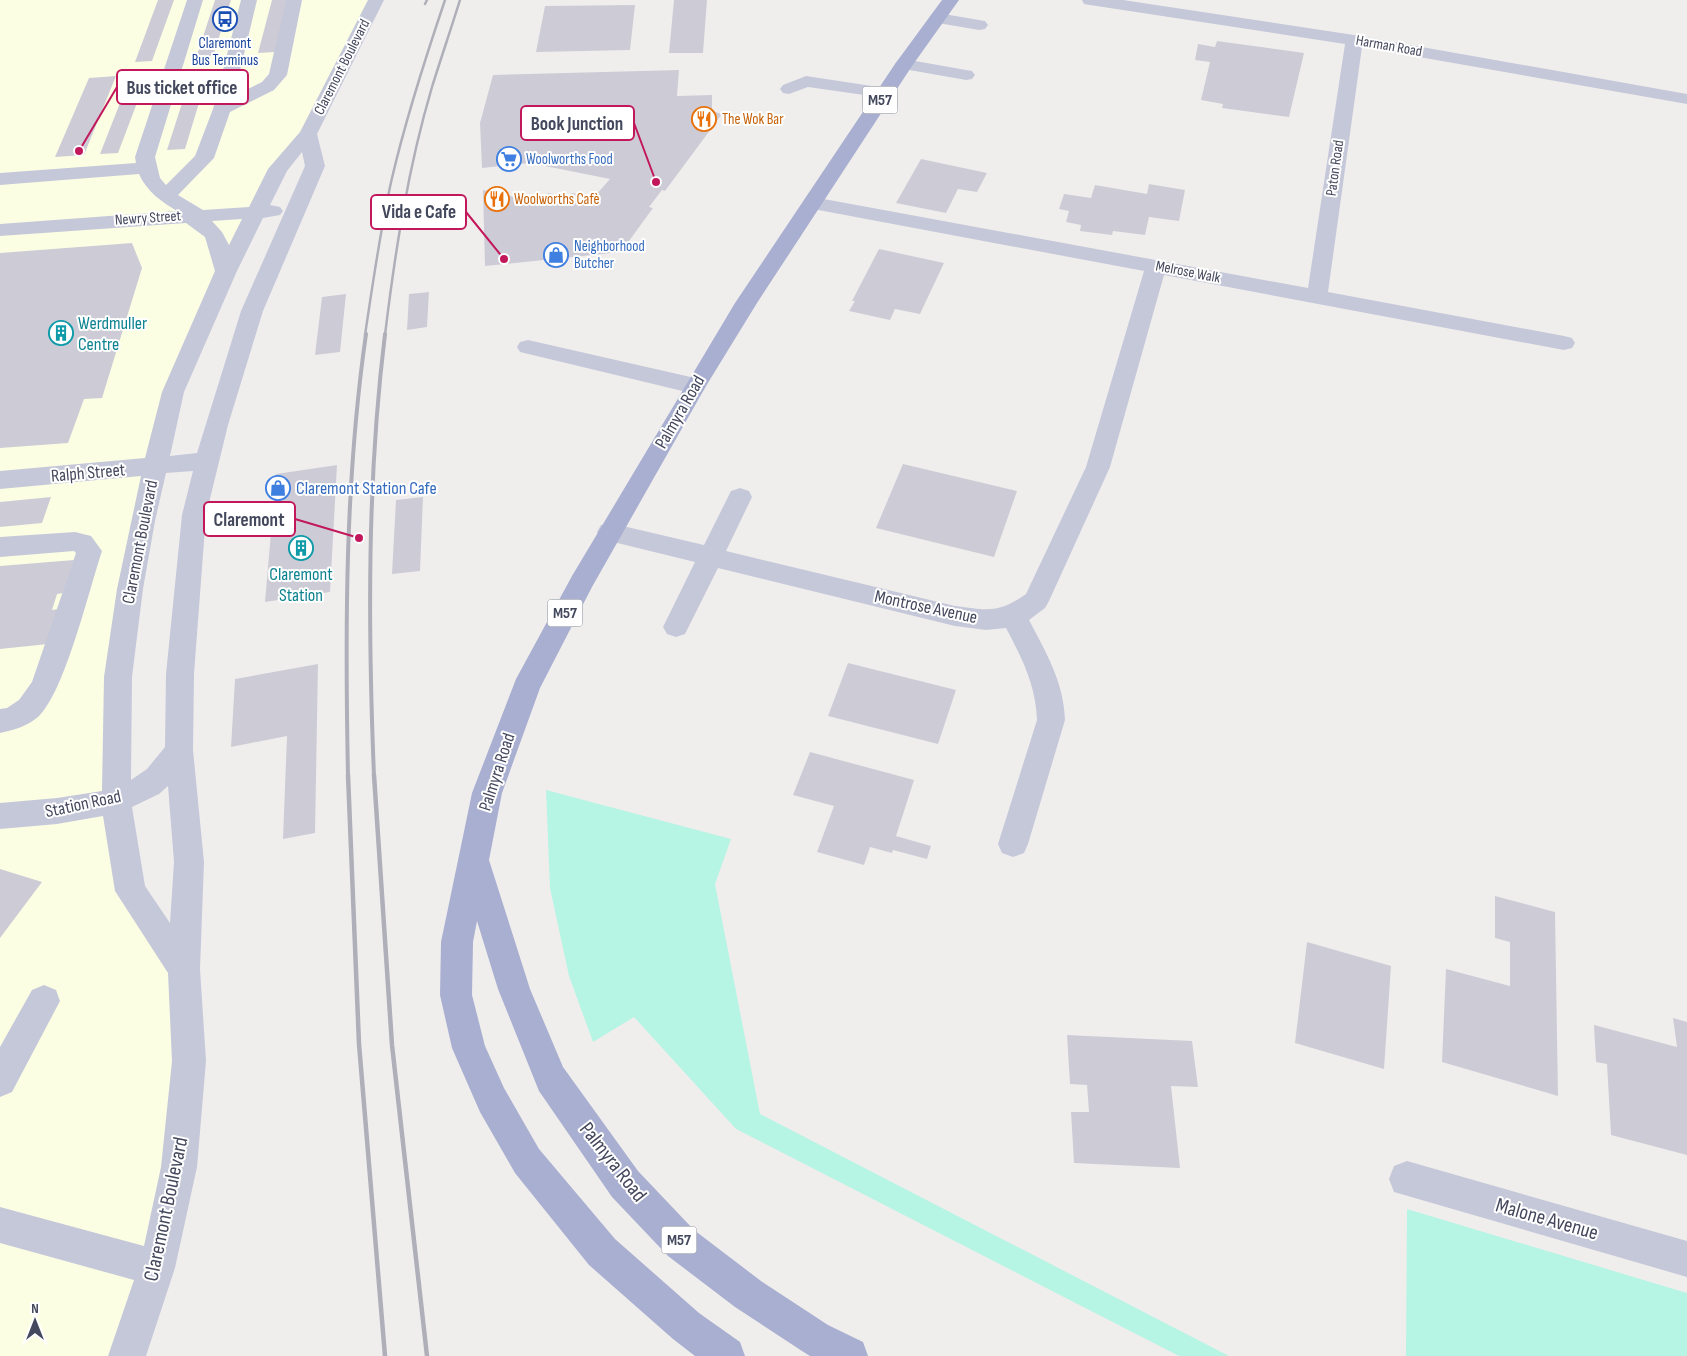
<svg xmlns="http://www.w3.org/2000/svg" width="1687" height="1356" font-family="'Sofia Sans Condensed',sans-serif">
<style>
.commercial{fill:#fcfee4}
.green{fill:#b6f4e4}
.building{fill:#cdccd6}
.lines{fill:none;stroke-linecap:round;stroke-linejoin:round}
.minor{fill:#c5c8d9;fill-rule:evenodd}
.major{fill:#a9afd0;fill-rule:evenodd}
.rail-far2{stroke:#afafb9;stroke-width:2.5}
.rail-far1{stroke:#afafb9;stroke-width:4}
.rail{stroke:#afafb9;stroke-width:4.5}
.labels{text-anchor:middle;dominant-baseline:central;stroke-width:4;stroke-linejoin:round;paint-order:stroke}
.far-transit-label{font-size:15px;fill:#164399;stroke:#fff}
.far-street-label{font-size:15px;fill:#43485d;stroke:#fff}
.far-food-label{font-size:15px;fill:#c56008;stroke:#fff;text-anchor:start}
.far-shop-label{font-size:15px;fill:#366cbe;stroke:#fff;text-anchor:start}
.shield{fill:#fff;stroke:#7b7f8e;stroke-width:1}
.shield-label{font-size:16px;font-weight:bold;fill:#43485d}
.culture-label{font-size:18px;fill:#0d838f;stroke:#fff;text-anchor:start}
.street-label{font-size:18px;fill:#43485d;stroke:#fff}
.shop-label{font-size:18px;fill:#366cbe;stroke:#fff;text-anchor:start}
.near-street-label{font-size:21px;fill:#43485d;stroke:#fff}
.leader{fill:none;stroke:#c2185b;stroke-width:2}
.callout-dot{fill:#c2185b;stroke:#fff;stroke-width:2}
.callout{fill:#fff;stroke:#c2185b;stroke-width:2}
.callout-label{font-size:19px;text-anchor:middle;font-weight:bold;fill:#43485d}
</style>
<rect width="100%" height="100%" fill="#f0eeed"/>
<path class="commercial" d="M0,0H376L344,61L278,169L173,392L130,589V891L184,969L189,1061L127,1356H0Z"/>
<path class="green" d="M546,790L731,839L715,884L760,1114L1229,1356H1179L736,1129L634,1017L593,1042L569,976L550,888Z
M1407,1209L1687,1293V1356H1406Z"/>
<path class="building" d="M158,0H174L152,61L135,62Z
M215,0H231L213,56L196,58Z
M272,0H288L275,52L258,53Z
M674,0H707L703,53H669Z
M635,5L630,50L536,52L545,6Z
M1217,41L1304,53L1289,117L1222,108L1223,104L1201,100L1210,62L1195,60L1198,44L1215,47Z
M209,70L185,149L167,150L192,72Z
M679,70L677,96L712,95V111L722,114L665,191L662,190L649,207L653,208L621,252L485,266L483,190L519,198L523,194L543,198L548,193L568,197L572,193L594,197L610,179L530,163L482,168L480,123L493,75Z
M148,74L118,153L100,154L131,75Z
M116,76L84,155L55,157L89,78Z
M921,159L987,173L977,192L958,189L946,213L896,203Z
M1149,184L1185,190L1179,221L1149,217L1145,235L1113,231L1112,235L1080,231L1081,225L1066,222L1069,211L1059,209L1064,194L1091,198L1095,185L1147,194Z
M132,243L142,268L102,398L84,399L68,443L0,448V253Z
M879,249L944,263L920,314L895,309L890,320L849,311L855,301H852Z
M429,292L427,327L407,330L409,294Z
M346,294L340,352L315,355L322,297Z
M903,464L1017,491L994,557L876,528Z
M337,465L330,592L265,602L276,474Z
M51,497L42,523L0,527V502Z
M423,497L420,571L392,574L396,500Z
M74,560L63,593L57,594L52,610L58,609L48,644L0,649V566Z
M848,663L956,690L938,744L828,716Z
M318,664L315,833L283,839L287,736L231,747L235,679Z
M810,752L914,780L896,836L931,846L927,859L893,850L892,853L870,847L864,865L817,852L834,806L793,795Z
M0,869L42,882L0,938Z
M1495,896L1555,912L1558,1096L1442,1062L1446,969L1510,986V942L1495,938Z
M1307,942L1391,966L1384,1069L1295,1043Z
M1673,1018L1687,1022V1155L1611,1135L1607,1064L1596,1062L1594,1025L1677,1047Z
M1067,1035L1192,1041L1198,1087L1171,1086L1180,1168L1074,1163L1071,1112H1089L1087,1085L1070,1084Z"/>
<g class="lines">
<path class="minor" d="M187,0H203L155,157L160,178L166,185L195,156L213,109L241,0H257L234,96L262,82L269,74L286,0H302L287,75L274,90L230,112L214,158L178,195L203,210L249,207L268,169L300,132L368,0H384L317,134L325,166L263,311L228,425L206,515L194,674L193,750L204,862L200,969L206,1061L197,1167L175,1268L146,1356H108L134,1280L0,1243V1207L144,1246L161,1167L172,1061L168,973L115,891L103,816L57,824L0,829V803L57,798L102,791L104,677L117,589L141,476L0,489V471L145,458L162,392L215,271L205,237L186,223L0,236V224L177,211C162,202 147,192 139,174L0,185V173L136,163L135,157ZM302,152L305,166L241,311L197,453L170,456L184,392L237,271L263,218L280,215L283,211L280,207L270,205L287,171ZM242,219L229,245L222,232L212,221ZM193,471L182,515L166,674L165,747L147,769L131,780L132,677L143,589L155,521L166,473ZM168,786L174,862L170,923L145,886L132,807L159,794Z
M1082,0H1123L1354,35L1687,94V104L1362,47L1328,292L1564,336L1572,338L1575,343L1572,348L1564,350L1164,275L1110,467L1049,601L1045,608L1029,620C1046,652 1064,683 1065,720L1028,844L1024,853L1013,857L1002,853L998,844L1037,720C1036,686 1022,658 1006,628L986,630L955,626L718,568L685,634L676,637L667,634L663,627L695,562L601,539L597,532L601,525L610,523L704,545L731,491L740,488L749,491L752,497L726,551L955,606C988,610 998,614 1026,594L1086,467L1144,271L813,209L806,207L803,203L806,199L813,197L1308,288L1345,44L1090,5L1084,4Z
M938,13L979,20L985,21L988,25L985,29L979,30L932,22L929,18L932,14Z
M904,59L966,70L972,71L975,75L972,79L966,80L898,68L895,64L898,60Z
M806,76L885,88L891,89L894,93L891,97L885,98L808,87L789,94L783,93L780,89L783,85Z
M528,340L695,378L703,381L706,386L703,391L695,394L520,352L517,347L520,342Z
M75,532L91,536L102,551C89,590 65,691 39,716C28,726 14,730 0,733V709L7,708L19,700L32,682L76,553L74,551L0,557V537Z
M44,985L56,990L60,1001L12,1092L0,1097V1047L32,990Z
M1407,1161L1687,1241V1277L1394,1192L1389,1179L1394,1166Z"/>
<path class="major" d="M942,0H959L912,66L757,303L706,386L592,587L540,688L502,793L489,860L530,989L563,1067L638,1171L694,1230L761,1281L828,1325L863,1342L868,1356H810L802,1351L735,1307L668,1256L612,1197L539,1091L498,989L477,921L473,942L472,995L485,1046L504,1088L539,1149L615,1239L699,1313L740,1342L745,1356H695L673,1339L589,1265L515,1173L480,1112L452,1048L440,995L441,942L472,793L516,679L572,576L735,303L895,64Z"/>
<path class="rail-far2" d="M425,4L427,0
M365,335C373,283 380,230 392,178C406,118 425,59 445,0
M385,335C395,252 408,168 432,87C441,58 451,29 460,0"/>
<path class="rail-far1" d="M348,776C345,629 345,480 366,334
M374,776C368,629 367,480 385,334"/>
<path class="rail" d="M348,775L359,1044L385,1356
M374,775L392,1045L427,1356"/>
</g>
<defs>
<symbol id="bus-ring" viewBox="-11 -11 22 22"><circle r="9.5" fill="#fff" stroke="#1a4fb4" stroke-width="1.5"/><path d="M-5-6H5V4H4V6H2V4H-2V6H-4V4H-5ZM-3.5-4V0h7V-4ZM-3.5 1.2v1.5H-2V1.2ZM2 1.2v1.5H3.5V1.2Z" fill="#1a4fb4"/></symbol>
<symbol id="restaurant-ring" viewBox="-11 -11 22 22"><circle r="9.5" fill="#fff" stroke="#e8710a" stroke-width="1.5"/><path d="M-5-6h1v4h1v-4h1v4h1v-4h1v5L-1.5 .5V6h-2V.5L-5-1ZM5-6V6H3V1.5H1.5Q1.5-4 5-6Z" fill="#e8710a"/></symbol>
<symbol id="supermarket-ring" viewBox="-11 -11 22 22"><circle r="9.5" fill="#fff" stroke="#3f7fe0" stroke-width="1.5"/><path d="M-6-5.5h2.5l.6 2H6L4.5 2H-2.5L-4.4-4H-6ZM-1.5 3.2a1.3 1.3 0 1 0 .1 0ZM3 3.2a1.3 1.3 0 1 0 .1 0Z" fill="#3f7fe0"/></symbol>
<symbol id="shop-ring" viewBox="-11 -11 22 22"><circle r="9.5" fill="#fff" stroke="#3f7fe0" stroke-width="1.5"/><path d="M-5-2.5h2.3a2.7 3.5 0 0 1 5.4 0H5L5.5 6h-11ZM-1.5-2.5h3a1.5 2.3 0 0 0-3 0Z" fill="#3f7fe0"/></symbol>
<symbol id="building-ring" viewBox="-11 -11 22 22"><circle r="9.5" fill="#fff" stroke="#0f9aa8" stroke-width="1.5"/><path d="M-4-6H4V6H1V3H-1V6H-4ZM-2.5-4.3h1.7v1.8h-1.7ZM.8-4.3h1.7v1.8H.8ZM-2.5-1h1.7V.8h-1.7ZM.8-1h1.7V.8H.8Z" fill="#0f9aa8"/></symbol>
</defs>
<g fill-rule="evenodd">
<use href="#bus-ring" x="211" y="5" width="28" height="28"/>
<use href="#restaurant-ring" x="690" y="105" width="28" height="28"/>
<use href="#supermarket-ring" x="495" y="145" width="28" height="28"/>
<use href="#restaurant-ring" x="483" y="185" width="28" height="28"/>
<use href="#shop-ring" x="542" y="241" width="28" height="28"/>
<use href="#building-ring" x="47" y="319" width="28" height="28"/>
<use href="#shop-ring" x="264" y="474" width="28" height="28"/>
<use href="#building-ring" x="287" y="534" width="28" height="28"/>
</g>
<g class="labels">
<g class="far-transit-label">
<text x="225" y="43">Claremont<tspan x="225" dy="17">Bus Terminus</tspan></text>
</g>
<g class="far-street-label">
<text transform="translate(1389 46) rotate(10)">Harman Road</text>
<text transform="translate(342 67) rotate(-63)">Claremont Boulevard</text>
<text transform="translate(1335 168) rotate(-82)">Paton Road</text>
<text transform="translate(148 218) rotate(-4)">Newry Street</text>
<text transform="translate(1188 272) rotate(11)">Melrose Walk</text>
</g>
<g class="far-food-label">
<text x="722" y="119">The Wok Bar</text>
<text x="514" y="199">Woolworths Cafè</text>
</g>
<g class="far-shop-label">
<text x="526" y="159">Woolworths Food</text>
<text x="574" y="246">Neighborhood<tspan x="574" dy="17">Butcher</tspan></text>
</g>
<g class="shield">
<rect x="862.5" y="86.5" width="35" height="27" rx="4"/>
<rect x="547.5" y="599.5" width="35" height="27" rx="4"/>
<rect x="661.5" y="1226.5" width="35" height="27" rx="4"/>
</g>
<g class="shield-label">
<text x="880" y="100">M57</text>
<text x="565" y="613">M57</text>
<text x="679" y="1240">M57</text>
</g>
<g class="culture-label">
<text x="78" y="323">Werdmuller<tspan x="78" dy="21">Centre</tspan></text>
<text x="301" y="574" text-anchor="middle">Claremont<tspan x="301" dy="21">Station</tspan></text>
</g>
<g class="street-label">
<text transform="translate(680 412) rotate(-60)">Palmyra Road</text>
<text transform="translate(88 473) rotate(-5)">Ralph Street</text>
<text transform="translate(140 542) rotate(-79)">Claremont Boulevard</text>
<text transform="translate(926 607) rotate(12)">Montrose Avenue</text>
<text transform="translate(497 772) rotate(-72)">Palmyra Road</text>
<text transform="translate(83 804) rotate(-12)">Station Road</text>
</g>
<g class="shop-label">
<text x="296" y="488">Claremont Station Cafe</text>
</g>
<g class="near-street-label">
<text transform="translate(613 1162) rotate(52)">Palmyra Road</text>
<text transform="translate(166 1209) rotate(-78)">Claremont Boulevard</text>
<text transform="translate(1547 1219) rotate(16)">Malone Avenue</text>
</g>
</g>
<path class="leader" d="M79 151L117 87M656 182L634 123M504 259L466 212M359 538L295 519"/>
<g class="callout-dot">
<circle cx="79" cy="151" r="5"/>
<circle cx="656" cy="182" r="5"/>
<circle cx="504" cy="259" r="5"/>
<circle cx="359" cy="538" r="5"/>
</g>
<g class="callout">
<rect x="117" y="70" width="131" height="34" rx="5"/>
<rect x="521" y="106" width="113" height="34" rx="5"/>
<rect x="371" y="195" width="95" height="34" rx="5"/>
<rect x="204" y="502" width="91" height="34" rx="5"/>
</g>
<g class="callout-label">
<text x="182" y="94">Bus ticket office</text>
<text x="577" y="130">Book Junction</text>
<text x="419" y="218">Vida e Cafe</text>
<text x="249" y="526">Claremont</text>
</g>
<g transform="translate(35 1321)" stroke="#ffffff" stroke-width="4" paint-order="stroke">
<path d="M0-4L9 19L0 12L-9 19Z" fill="#43485d"/>
<text y="-8" font-size="14" font-weight="bold" text-anchor="middle" fill="#43485d">N</text>
</g>
</svg>
